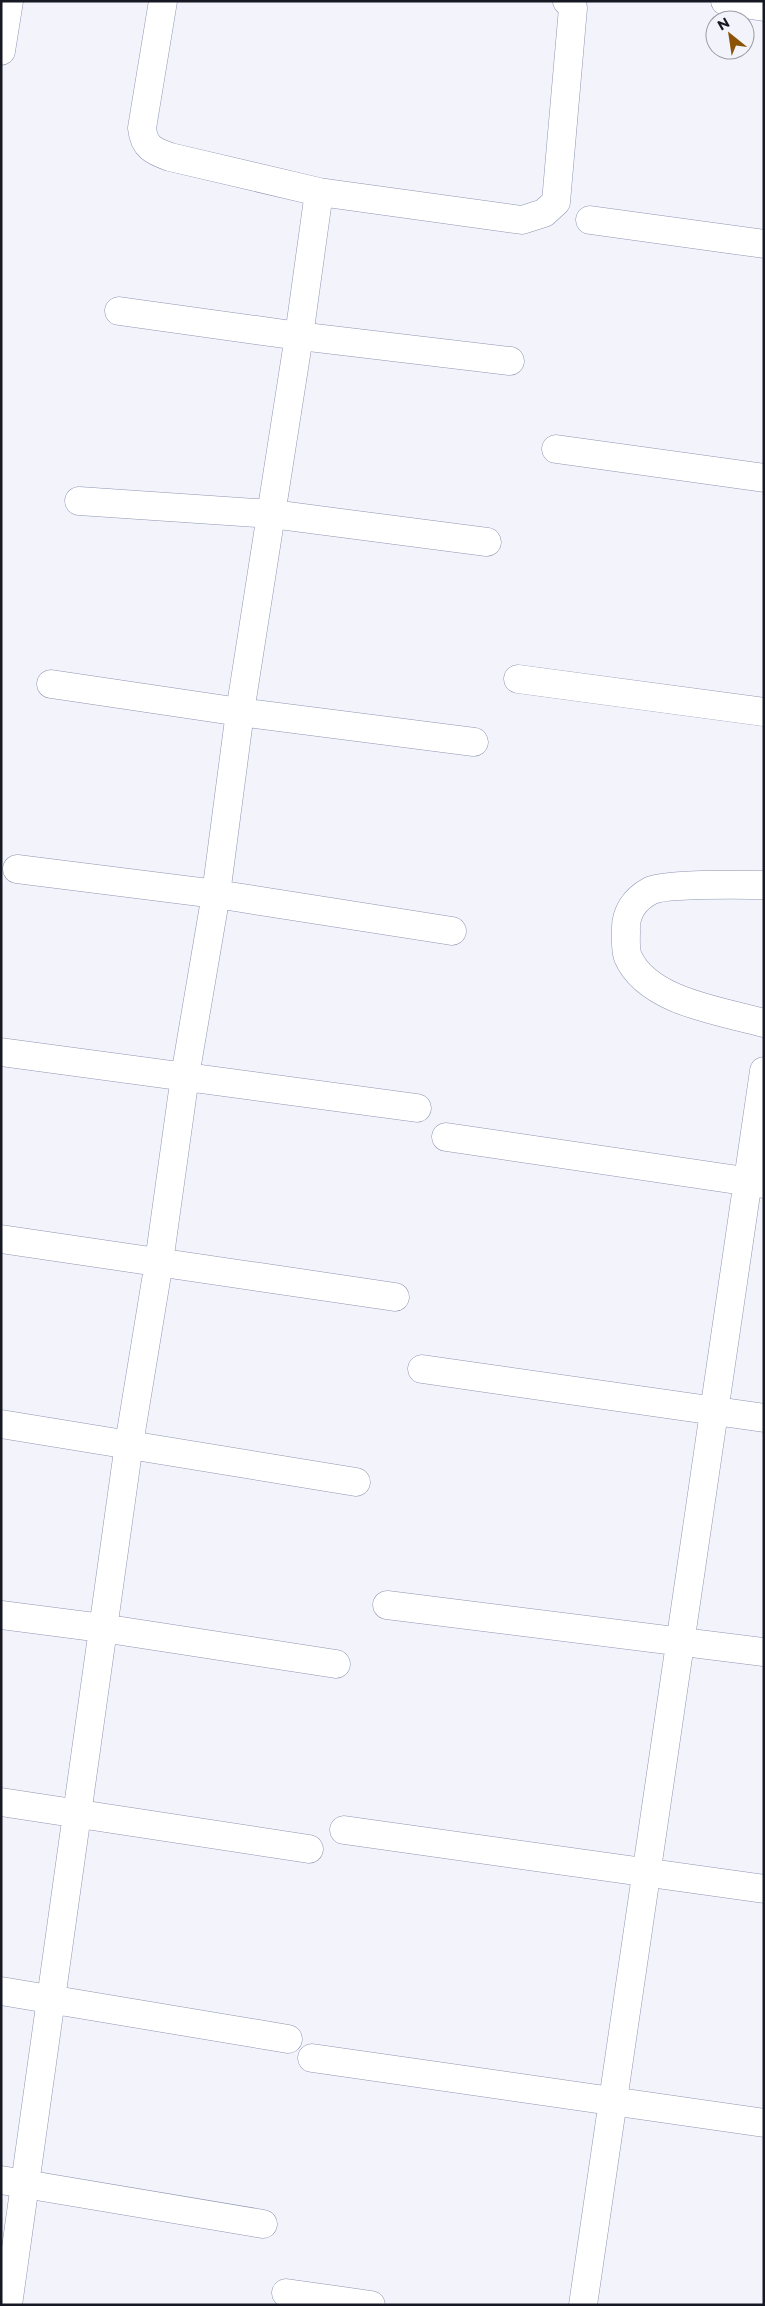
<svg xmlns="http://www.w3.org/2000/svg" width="765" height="2306" font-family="Montserrat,sans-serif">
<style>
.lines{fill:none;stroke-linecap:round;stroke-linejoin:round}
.minor-casing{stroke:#8e95b2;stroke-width:29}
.minor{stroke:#fff;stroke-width:28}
</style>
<rect width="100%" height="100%" fill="#f3f4fb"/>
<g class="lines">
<defs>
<path id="minor" d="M163,1L142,128C144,147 153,151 170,157L319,192L522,220L544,213L556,202L573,8L567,1
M725,1L764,7
M1,51L9,1
M590,220L764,244
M119,311L299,336L510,361
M556,449L764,478
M79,501L272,514L487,542
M518,679L764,712
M51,684L240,712L474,742
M17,869L216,894L452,931
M764,885C741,885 666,883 650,891C635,899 625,913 626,931C626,938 625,950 628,957C648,1002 721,1011 764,1023
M1,1052L417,1108
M446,1137L764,1184
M1,1239L395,1297
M422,1369L764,1418
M1,1424L356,1482
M387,1605L764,1652
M1,1615L102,1628L336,1664
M1,1802L309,1849
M344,1830L764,1889
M1,1991L288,2039
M312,2058L764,2123
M1,2180L263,2224
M286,2293L371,2305
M8,2305L129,1444L159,1262L185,1076L216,894L240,712L299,336L319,192
M583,2305L764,1071"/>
</defs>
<use href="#minor" class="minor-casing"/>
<use href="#minor" class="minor"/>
</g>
<rect width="765" height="2306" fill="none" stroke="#161823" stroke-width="5"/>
<g transform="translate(730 35) rotate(330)"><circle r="24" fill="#f3f4fb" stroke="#9b9ca5"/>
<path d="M0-4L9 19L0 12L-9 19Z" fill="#8a5305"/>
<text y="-8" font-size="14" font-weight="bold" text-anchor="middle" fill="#161823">N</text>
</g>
</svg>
